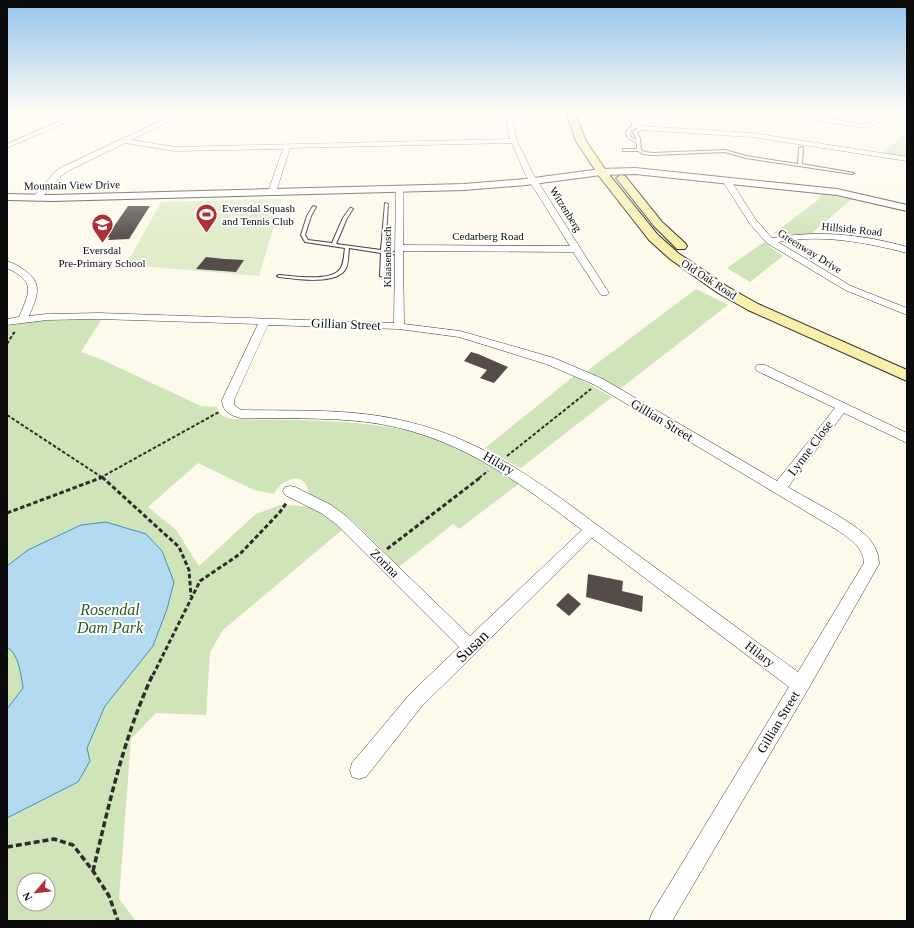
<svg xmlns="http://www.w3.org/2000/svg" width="914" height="928" font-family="'Times New Roman',serif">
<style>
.green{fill:#cfe4b8;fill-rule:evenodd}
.pitch{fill:#e0ecc9}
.water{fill:#b4daf0;stroke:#418fc1}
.building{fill:#534c48}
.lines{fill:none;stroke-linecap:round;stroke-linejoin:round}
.service-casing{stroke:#3e3e3e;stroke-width:2}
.minor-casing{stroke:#3e3e3e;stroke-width:1}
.tertiary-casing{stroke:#3e3e3e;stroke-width:2}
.secondary-casing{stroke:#2d2d2d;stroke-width:2}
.path-far2{stroke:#2d2d2d;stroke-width:2;stroke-dasharray:3.5 2;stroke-linecap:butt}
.path-far1{stroke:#2d2d2d;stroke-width:3;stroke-dasharray:4.5 2.5;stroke-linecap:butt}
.path{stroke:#2d2d2d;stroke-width:3.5;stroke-dasharray:6 3;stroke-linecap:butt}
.service{fill:#fff;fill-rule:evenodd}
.minor{fill:#fff;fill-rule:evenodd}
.tertiary{fill:#fff;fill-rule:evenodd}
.secondary{fill:#f8efab;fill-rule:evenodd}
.labels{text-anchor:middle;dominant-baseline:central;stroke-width:4;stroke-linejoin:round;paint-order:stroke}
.far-street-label{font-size:11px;fill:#0b0b0b;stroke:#fff}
.far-poi-label{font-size:11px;fill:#0b0b0b;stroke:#fff;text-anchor:start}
.street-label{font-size:13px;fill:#0b0b0b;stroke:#fff}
.near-park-label{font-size:16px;font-style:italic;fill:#2e5c22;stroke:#fff}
.near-street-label{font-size:16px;fill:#0b0b0b;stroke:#fff}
</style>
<rect width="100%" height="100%" fill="#fdf9eb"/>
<path class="green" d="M907,133V156L905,157L881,153Z
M821,194L852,199L813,232L815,234H773L818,200Z
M764,242L783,256L750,282L727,268Z
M696,289L728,305L620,389L587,371Z
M78,320H101L81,352L98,358L201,406L217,407C219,415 225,418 234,419C310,421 390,416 462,449C482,459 501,472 520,483L459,529L453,524L399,567C372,541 347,508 310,495C308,492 308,487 305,483C296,472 278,484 274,494L254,490L198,463L148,507L176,530L199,566L256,514L280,505L304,506L311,508L327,516L343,529L223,630L210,652L206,715L156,713L131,739L119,899L136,921H7V326L39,321ZM24,880H48V904H24Z
M574,376L612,397L521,468L485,448Z"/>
<path class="pitch" d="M282,199L259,276L126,265L161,202Z"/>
<path class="water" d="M106,522L146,534L162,551L174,582L167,609L153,646L105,706L87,748L90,761L78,782L7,818V709L23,688C21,675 19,654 7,647V566L28,550L81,525Z"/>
<path class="building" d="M128,206H150L129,239L108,240L110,237L106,238Z
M206,257L224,259L244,260L236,272L196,269Z
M471,352L478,354L508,367L494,383L480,378L487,370L464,361Z
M588,574L623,581L622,591L643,596L642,612L586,597Z
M568,593L581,604L569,616L556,605Z"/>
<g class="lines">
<defs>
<path id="service" d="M636,125L637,127L631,130L630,132V137L637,140L633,132L641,127H643V129L637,132L640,139L641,150L645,152L653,153L725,150L746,156L798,164L799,148L801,147L803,148L802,164L854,173L852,174L746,158L725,152L653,155L643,154L638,151H623V149H637V143L628,138L626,132L629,128Z
M385,203L388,204L385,251L399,253L401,254L399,255L385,253L384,277L380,276L381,253L349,248C348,255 349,264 345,270C335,285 295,279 279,277L277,276L279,275C293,276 332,282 340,269C344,264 344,254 345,248L305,242L301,235L307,216L313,206L316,207L311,216L305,235L308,240L332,243L343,218L350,208H351L353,209L347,218L336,244L381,250Z"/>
<path id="minor" d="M81,112H90L7,148V144Z
M180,112H189L131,140L175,147L510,139L505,112H511L517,141L533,174L609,293L607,295H601L573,252L403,251L404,324L460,331L554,358L603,379L777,481L835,408L757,371L755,368L757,365H765L907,433V443L844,413L788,487C809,500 857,523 871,541C876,548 879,556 879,564L807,691L672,921H649L652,913L789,687L592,538L422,706L366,777L359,779L352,777L350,770L352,763L410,694L459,647L336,524L321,513L285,495L283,491L285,487L290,486L295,487L331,505L346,516L470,636L582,530C513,478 456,434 367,422C325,417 282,419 240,418C230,415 222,411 222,400L258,324L99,319L47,320L7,325V319L19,317C30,291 36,282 7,268V261C13,263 19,266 24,270C44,283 37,297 29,316L47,314L99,313L394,323L396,187H399L403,189V245L570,246L525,174L512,143L290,148L276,192L272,194L268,192L283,149L175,151L125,143L68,171L61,176L39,200H36L32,198L55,172L62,167ZM268,325L399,329L459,337L546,364L595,385L837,530C850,539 863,547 864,563L798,672C740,630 682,587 623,544C556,495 492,442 409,422C354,408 297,411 241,410L234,405V400Z
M218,112H284L281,114H221Z
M626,112H632L638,125L642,126L752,133L907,157V161L752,137L642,130L633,127Z
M761,112H780L865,124C875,121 881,112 892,112L874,125L865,128Z
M723,178H729L756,220L772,238C818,230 862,234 907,247V253C864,242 822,234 778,242L851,286L907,308V315L845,290L767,243L750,224L722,180Z"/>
<path id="tertiary" d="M635,168L837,189L907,205V211L837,195L635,174L601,175L526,185L464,190L52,201L7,200V194L52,195L464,184L526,179L601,169Z"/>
<path id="secondary" d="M566,112H574L586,141L607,172L657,234L678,253L728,287L758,304L907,370V381L748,310L718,293L670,259L649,240L599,176L576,141Z
M621,175L625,176L662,222L685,243L687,246L685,249H677L654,226L616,178Z"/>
</defs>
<use href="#service" class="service-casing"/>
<use href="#minor" class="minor-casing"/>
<use href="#tertiary" class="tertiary-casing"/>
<use href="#secondary" class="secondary-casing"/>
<path class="path-far2" d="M7,344L15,331
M7,415L103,478
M507,456L591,389
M100,478L219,412
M479,478L488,471"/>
<path class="path-far1" d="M102,477L179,547L189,570L191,596
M7,513L103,477
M387,549L481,477
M153,675L200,581L240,554L280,512L287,502"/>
<path class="path" d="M7,847L54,839L73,845L93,871L109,896L118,921
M93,871C109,804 124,736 153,674"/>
<use href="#service" class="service"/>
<use href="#minor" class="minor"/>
<use href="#tertiary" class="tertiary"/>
<use href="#secondary" class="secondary"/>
</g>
<linearGradient id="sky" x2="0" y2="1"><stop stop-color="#93c3eb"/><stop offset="0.46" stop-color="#fefcf6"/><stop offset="1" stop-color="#fefcf6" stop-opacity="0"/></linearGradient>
<rect width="914" height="242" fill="url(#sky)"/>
<defs>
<symbol id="stadium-pin" viewBox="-11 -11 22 30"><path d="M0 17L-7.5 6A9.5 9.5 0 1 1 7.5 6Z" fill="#ae3037" stroke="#fff"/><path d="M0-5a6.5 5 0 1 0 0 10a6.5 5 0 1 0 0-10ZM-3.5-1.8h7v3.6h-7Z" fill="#fff"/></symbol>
<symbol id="school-pin" viewBox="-11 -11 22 30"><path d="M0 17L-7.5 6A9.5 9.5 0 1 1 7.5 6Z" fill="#ae3037" stroke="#fff"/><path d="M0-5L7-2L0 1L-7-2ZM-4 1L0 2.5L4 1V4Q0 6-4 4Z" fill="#fff"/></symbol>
</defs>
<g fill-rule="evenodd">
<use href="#stadium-pin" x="194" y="202" width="25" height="34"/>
<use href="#school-pin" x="90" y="212" width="25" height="34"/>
</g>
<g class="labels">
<g class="far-street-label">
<text transform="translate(72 185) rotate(-1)">Mountain View Drive</text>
<text transform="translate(566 209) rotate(58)">Witzenberg</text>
<text transform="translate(852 229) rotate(6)">Hillside Road</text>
<text x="488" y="236">Cedarberg Road</text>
<text transform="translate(810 251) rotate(32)">Greenway Drive</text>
<text transform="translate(387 257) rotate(-90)">Klaasenbosch</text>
<text transform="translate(709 279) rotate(33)">Old Oak Road</text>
</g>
<g class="far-poi-label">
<text x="222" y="208">Eversdal Squash<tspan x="222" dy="13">and Tennis Club</tspan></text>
<text x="102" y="250" text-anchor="middle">Eversdal<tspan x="102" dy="13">Pre-Primary School</tspan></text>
</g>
<g class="street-label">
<text transform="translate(346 324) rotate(2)">Gillian Street</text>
<text transform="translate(662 420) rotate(31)">Gillian Street</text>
<text transform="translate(810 448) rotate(-53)">Lynne Close</text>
<text transform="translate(499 463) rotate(30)">Hilary</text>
<text transform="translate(385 563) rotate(45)">Zorina</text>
<text transform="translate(760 654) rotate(37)">Hilary</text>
<text transform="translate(778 722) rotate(-59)">Gillian Street</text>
</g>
<g class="near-park-label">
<text x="110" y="609">Rosendal<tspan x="110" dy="18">Dam Park</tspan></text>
</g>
<g class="near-street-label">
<text transform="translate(472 646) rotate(-44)">Susan</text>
</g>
</g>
<rect width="914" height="928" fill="none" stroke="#0b0b0b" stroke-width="16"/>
<g transform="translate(36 892) rotate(242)"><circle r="19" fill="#ffffff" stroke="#9d9d9d"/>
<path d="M0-3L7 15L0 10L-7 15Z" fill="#ae3037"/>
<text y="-6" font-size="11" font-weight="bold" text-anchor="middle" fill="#0b0b0b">N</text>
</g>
</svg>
